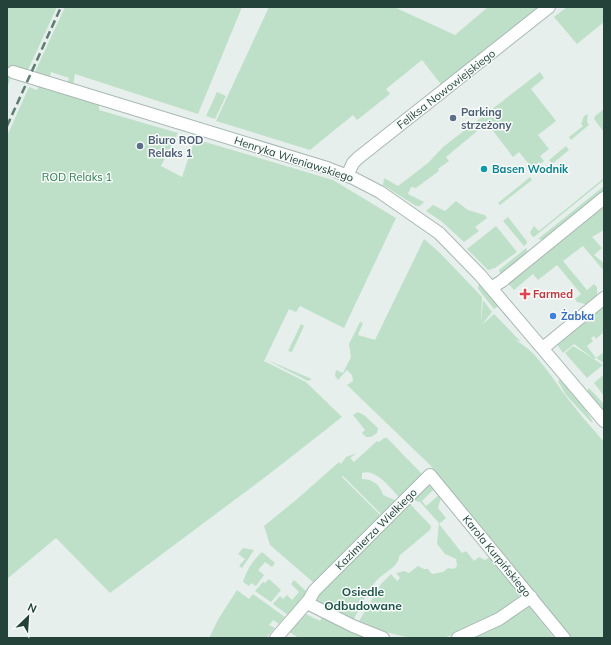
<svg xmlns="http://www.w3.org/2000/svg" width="611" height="645" font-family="Mulish,sans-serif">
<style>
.green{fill:#bfe0c8}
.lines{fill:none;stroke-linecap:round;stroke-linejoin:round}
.minor-casing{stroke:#a8b8b2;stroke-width:14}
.minor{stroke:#fff;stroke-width:12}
.rail{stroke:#5f7d75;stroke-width:2.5;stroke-dasharray:8 4;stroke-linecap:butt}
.service-dot{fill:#5c6f8a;stroke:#f7fbf9;stroke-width:1.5}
.culture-dot{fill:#0f9aa8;stroke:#f7fbf9;stroke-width:1.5}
.health-dot{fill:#e0444e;stroke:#f7fbf9;stroke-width:1.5}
.shop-dot{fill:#3f7fe0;stroke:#f7fbf9;stroke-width:1.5}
.labels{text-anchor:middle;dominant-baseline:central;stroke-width:3;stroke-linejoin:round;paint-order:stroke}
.street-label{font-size:11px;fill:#24423a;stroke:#f7fbf9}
.service-label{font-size:11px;font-weight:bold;fill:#4e5e75;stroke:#f7fbf9;text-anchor:start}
.culture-label{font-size:11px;font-weight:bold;fill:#0d838f;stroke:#f7fbf9;text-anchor:start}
.park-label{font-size:11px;fill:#2d7a4b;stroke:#f7fbf9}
.health-label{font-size:11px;font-weight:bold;fill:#be3a42;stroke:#f7fbf9;text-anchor:start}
.shop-label{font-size:11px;font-weight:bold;fill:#366cbe;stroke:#f7fbf9;text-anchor:start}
.neighbourhood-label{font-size:12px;font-weight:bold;fill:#1f5548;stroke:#f7fbf9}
</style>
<rect width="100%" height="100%" fill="#e6efeb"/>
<path class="green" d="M7,7H57L27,72L14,69L7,88Z
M65,7H242L198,114L75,74L73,85L67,84L69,78L51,72L49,79L34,74Z
M269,7H394L455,35L488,7H545L443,87L422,60L386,89L390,94L357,120L353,115L310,150L216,121Z
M567,7H604V22L577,44L554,17Z
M540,72L544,78L531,89L556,121L538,135L549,149L540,156L544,161L540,164L539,162L532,168L519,152L513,157L487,123L446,157L449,161L438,169L439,171L416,188L411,187L408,194L424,202L420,206H416L383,185L384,178L398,186L428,163L443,147Z
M39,85L99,103V110L178,133L161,166L182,177L195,139L333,180L396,218L344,328L300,306L296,312L289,309L265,359L312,379L308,381L265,359L264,361L306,382L342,417L268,475L110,593L56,538L7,579V136L29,87L37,90Z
M217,92L226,96L215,119L206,116Z
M604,109V132L594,119L595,116Z
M588,114L587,122L589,125L571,140L569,137L583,126L581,124L584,116Z
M566,146L569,150L552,164L549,160Z
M530,177L532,180L500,205L498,203Z
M604,178V180L534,237L532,236L530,232L534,226L539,231Z
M604,186V193L544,240L538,239Z
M456,201L468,210L485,215L487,218L475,227L479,231L464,242L441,221L426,211L433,205L445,211Z
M600,206L604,210V230L592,237L602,248L594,255L604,263V271L583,246L563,261L587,290L594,284L597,287V299L589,305L577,302L575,299L581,294L557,265L538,280L533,274L514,290L507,282Z
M508,217L526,240L527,243L524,246L503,221Z
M496,226L517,252L495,268L488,270L467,249Z
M424,239L440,253L482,297L481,325L483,300L492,312L482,325L494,314L521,342L513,339C536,350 550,375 565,395C577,411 591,427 604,442V638H570L430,465L347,385L353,381L352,375L347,370L338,380L335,376L336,370L343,373L351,357L349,344L360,322L363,323L358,335L375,340Z
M526,248L528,253L501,277L499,270Z
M479,283L500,305L494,309L478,289Z
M604,304V332L596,339L594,336L591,338L593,341L587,346L596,358L604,352V363L596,358L594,359L574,344L563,353L555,341Z
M301,324L304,326L292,352L288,351Z
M573,346L575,347L603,365L587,378L565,353Z
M603,375L604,376V396L594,383Z
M561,378L579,399L593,422H591L566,395L558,381Z
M589,388L604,404V411L593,401L586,393Z
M358,412L364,415L378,428L377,433L371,437H366L362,433L365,430L353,415Z
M384,438H387L422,474L400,498C391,489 376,468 362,473V479C373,479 380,485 383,495L397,501L382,515L343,476L342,477L381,516L314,583L270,545L264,526L296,500L339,462L341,464L346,457L357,453L350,458L354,462L377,441L379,442Z
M427,486H430L434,489L422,501L426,506L439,495L441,497L438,508L446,518L439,524L462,553L466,551L474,561L479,557L485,560L490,557L519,592V598C511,609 495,616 483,621C472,626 461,632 449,636C423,645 383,632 358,623L381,584L391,574L397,581L400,578L396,573L404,571L409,573L418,566L424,569H428L432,574L443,572L448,568L454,569L457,566L456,559L445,554L437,544L439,523L420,502L412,500Z
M409,503L431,526L430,530L399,556C400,565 385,573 379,578C367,589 361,607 353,620L317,601L318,596Z
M243,548L254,550L242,568L239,566L245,559L238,554Z
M262,552L275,563L272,567L265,562L258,570L264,575L256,586L251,583L249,586L243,582C247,570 252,561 262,552Z
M269,579L281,590L271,602L255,591L263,582L265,583Z
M294,580L307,592L288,615L273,604L280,596L283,599L287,595L292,600L299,592L291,584Z
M237,590L249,599L253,594L285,617L279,624L273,620L269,625L275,628L266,638H209L219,618Z
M528,605L554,638H478L477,634Z
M306,614L320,621L323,616L370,638H299L289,632Z"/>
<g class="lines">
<defs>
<path id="minor" d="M13,72L327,168L353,178L380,192L439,233L480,275L604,421
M347,176L353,163L358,158L549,7
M491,288L502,281L604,198
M543,348L604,298
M307,603L353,626L383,638
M276,638L309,600L314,591L430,475L564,638
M458,638L499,619L531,597"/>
</defs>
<use href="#minor" class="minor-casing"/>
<use href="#minor" class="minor"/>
<path class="rail" d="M7,126L61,7"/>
</g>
<g class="service-dot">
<circle cx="453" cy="118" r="4"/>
<circle cx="140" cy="146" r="4"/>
</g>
<circle class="culture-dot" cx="484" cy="169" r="4"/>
<path class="health-dot" d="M523 288h4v4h4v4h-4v4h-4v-4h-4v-4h4z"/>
<circle class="shop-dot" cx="553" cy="316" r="4"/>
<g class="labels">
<g class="street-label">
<text transform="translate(446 89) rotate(-38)">Feliksa Nowowiejskiego</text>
<text transform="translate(294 159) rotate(18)">Henryka Wieniawskiego</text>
<text transform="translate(376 529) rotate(-45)">Kazimierza Wielkiego</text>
<text transform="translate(497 556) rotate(51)">Karola Kurpińskiego</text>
</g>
<g class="service-label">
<text x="461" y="112">Parking<tspan x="461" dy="13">strzeżony</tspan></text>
<text x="148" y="140">Biuro ROD<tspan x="148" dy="13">Relaks 1</tspan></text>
</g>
<g class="culture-label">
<text x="492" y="169">Basen Wodnik</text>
</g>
<g class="park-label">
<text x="77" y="177">ROD Relaks 1</text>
</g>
<g class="health-label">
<text x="533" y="294">Farmed</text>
</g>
<g class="shop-label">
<text x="561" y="316">Żabka</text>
</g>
<g class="neighbourhood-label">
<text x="363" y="591">Osiedle<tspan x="363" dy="14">Odbudowane</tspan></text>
</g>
</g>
<rect width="611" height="645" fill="none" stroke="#24423a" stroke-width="16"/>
<g transform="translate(28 617) rotate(25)" stroke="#f7fbf9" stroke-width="3" paint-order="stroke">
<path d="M0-3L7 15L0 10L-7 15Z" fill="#24423a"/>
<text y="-6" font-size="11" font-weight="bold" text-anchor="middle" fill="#24423a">N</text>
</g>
</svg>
